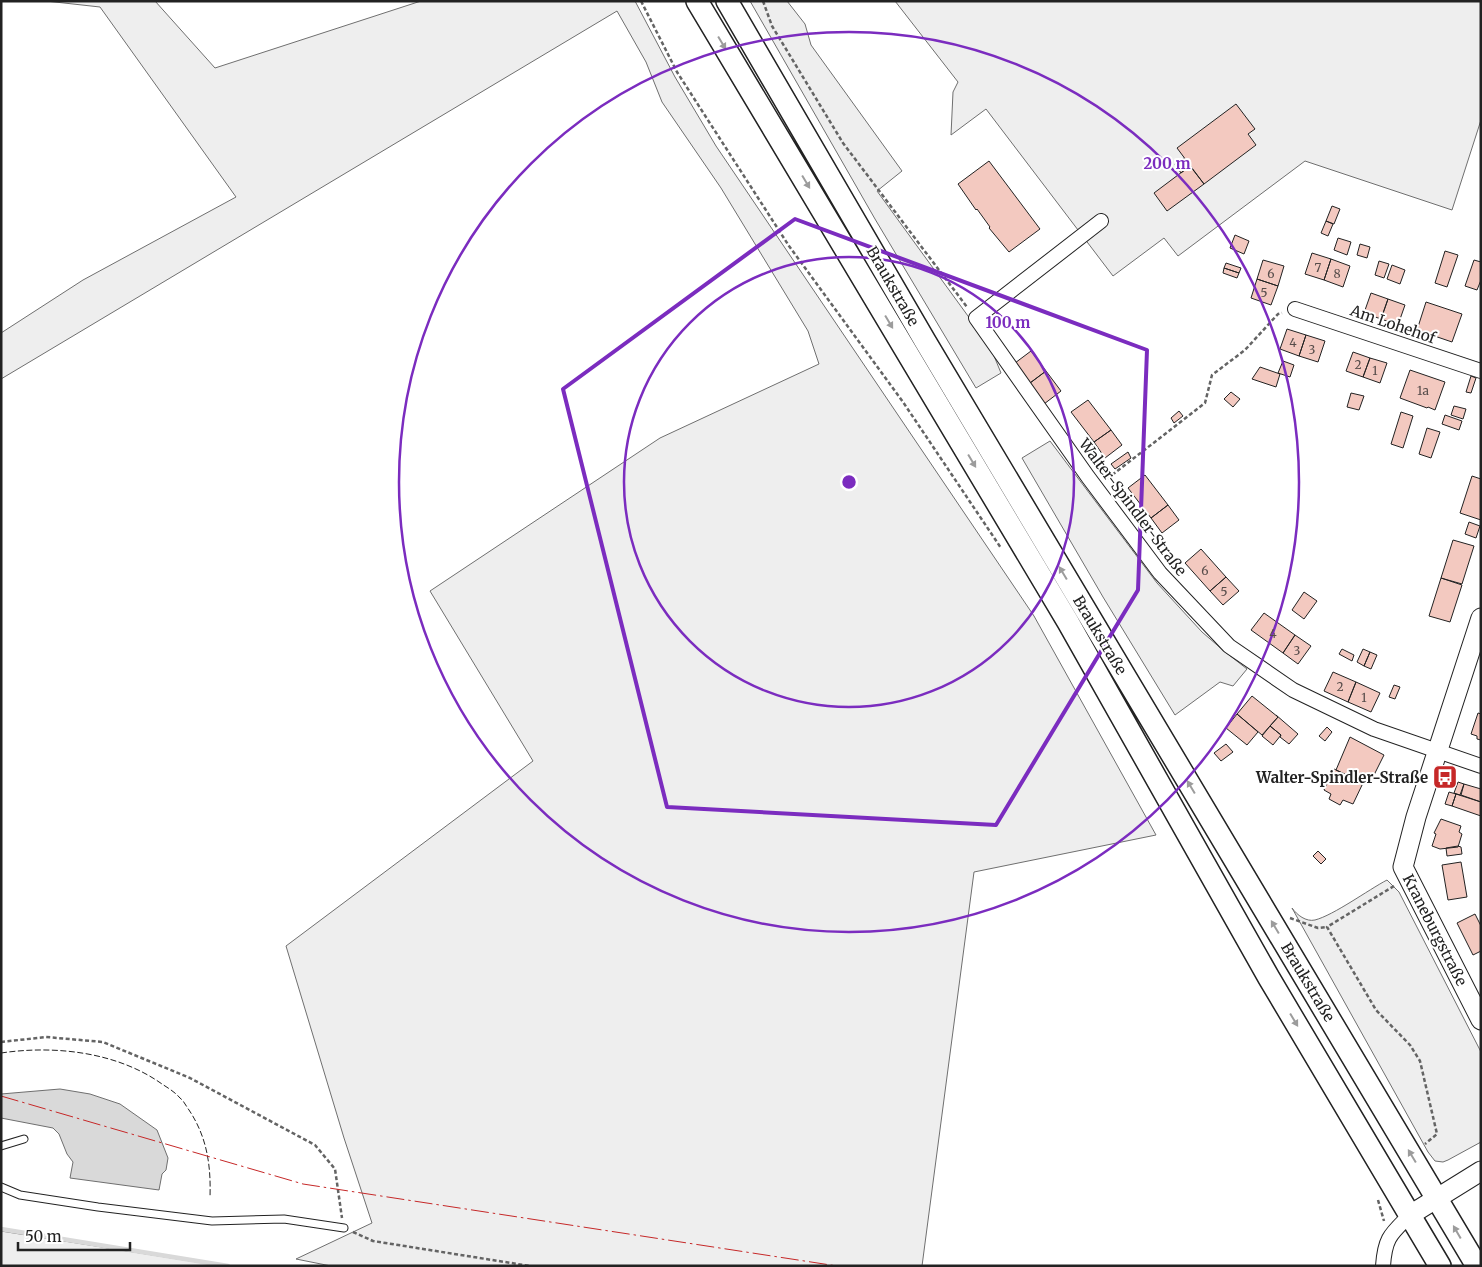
<svg xmlns="http://www.w3.org/2000/svg" width="1482" height="1267" font-family="Merriweather,serif">
<style>
.green{fill:#eee;stroke:#6f6f6f}
.water{fill:#d9d9d9;stroke:#6f6f6f}
.lines{fill:none;stroke-linecap:round;stroke-linejoin:round}
.stream{stroke:#d9d9d9;stroke-width:4.5}
.building{fill:#f3c9c0;stroke:#222}
.lane-casing{stroke:#222;stroke-width:9}
.street-casing{stroke:#222;stroke-width:16}
.secondary-casing{stroke:#222;stroke-width:21}
.primary-casing{stroke:#222;stroke-width:24}
.path{stroke:#646464;stroke-width:2.5;stroke-dasharray:4 2.5;stroke-linecap:butt}
.lane{stroke:#fff;stroke-width:7}
.street{stroke:#fff;stroke-width:14}
.secondary{stroke:#fff;stroke-width:19}
.primary{stroke:#fff;stroke-width:21}
.fence{stroke:#222;stroke-width:1;stroke-dasharray:6 2.5;stroke-linecap:butt}
.power{stroke:#c62828;stroke-width:1;stroke-dasharray:18 4 2.5 4;stroke-linecap:butt}
.oneway{fill:#9c9c9c}
.marked{fill:none;stroke:#7b2cbf;stroke-width:4;stroke-linejoin:round}
.ring{fill:none;stroke:#7b2cbf;stroke-width:2.5}
.labels{text-anchor:middle;dominant-baseline:central;stroke-width:4;stroke-linejoin:round;paint-order:stroke}
.number-label{font-size:12px;fill:#564c4a}
.street-label{font-size:15px;fill:#222;stroke:#fff}
.poi-label{font-size:15px;font-weight:bold;fill:#222;stroke:#fff;text-anchor:end}
.centre{fill:#7b2cbf;stroke:#fff;stroke-width:2.5}
.ring-label{font-size:15px;text-anchor:middle;font-weight:bold;fill:#7b2cbf;stroke:#fff;stroke-width:4;stroke-linejoin:round;paint-order:stroke}
</style>
<rect width="100%" height="100%" fill="#fff"/>
<path class="green" d="M46,1H155L215,68L421,1H635L675,77L716,146L1034,616L1156,835L974,872L922,1266H331L296,1259L372,1223L344,1138L286,946L533,761L430,591L660,438L819,364L808,331L721,188L662,102L646,62L617,11L1,379V333L83,280L236,197L100,7Z
M750,1H787L805,24L811,45L902,171L877,191L976,327L992,351L1001,373L976,388L875,219Z
M895,1H1481V120L1452,210L1305,161L1178,256L1164,238L1113,276L986,109L951,135L953,92L958,82Z
M1050,441L1157,583L1202,632L1224,651L1247,669L1233,686L1220,682L1175,715L1103,597L1022,458Z
M1387,880L1399,892L1481,1052V1142L1448,1160L1443,1162L1435,1161L1428,1152L1292,908C1297,915 1306,922 1315,920C1334,915 1368,890 1387,880Z
M1,1231L222,1266H1Z"/>
<path class="water" d="M60,1089L90,1094L120,1104L157,1130L168,1158L166,1170L162,1174L159,1190L70,1178L73,1162L67,1154L59,1134L53,1128L1,1118V1094Z"/>
<g class="lines">
<path class="stream" d="M1,1229L228,1266"/>
</g>
<path class="building" d="M1236,104L1255,129L1248,134L1256,145L1204,184L1177,148Z
M1184,158L1190,166L1181,173L1175,164Z
M989,161L1040,229L1009,252L989,228L990,227L977,209L976,210L958,184Z
M1190,166L1204,184L1167,211L1154,193Z
M1332,206L1340,209L1334,224L1326,221Z
M1326,221L1333,224L1328,236L1321,233Z
M1235,235L1249,241L1244,254L1230,248Z
M1338,238L1351,242L1347,255L1334,250Z
M1360,244L1370,247L1367,258L1357,255Z
M1445,251L1458,255L1447,287L1435,283Z
M1312,253L1331,259L1324,280L1305,274Z
M1331,259L1350,266L1343,287L1324,280Z
M1263,260L1284,266L1278,286L1257,279Z
M1474,260L1481,262V280L1477,290L1465,286Z
M1379,261L1389,264L1384,278L1375,275Z
M1226,263L1241,268L1239,273L1224,268Z
M1392,265L1405,270L1400,284L1387,279Z
M1224,268L1239,273L1237,278L1223,273Z
M1257,279L1278,286L1271,305L1251,298Z
M1371,293L1388,299L1381,319L1364,313Z
M1388,299L1405,305L1398,325L1381,319Z
M1426,302L1462,314L1452,342L1417,330Z
M1287,329L1306,335L1299,356L1280,349Z
M1306,335L1325,341L1318,362L1299,356Z
M1031,351L1046,371L1030,383L1015,363Z
M1353,352L1370,358L1363,377L1346,371Z
M1370,358L1387,363L1380,383L1363,377Z
M1283,361L1294,365L1290,377L1278,373Z
M1260,367L1280,374L1276,387L1252,379Z
M1410,370L1445,382L1435,410L1428,407L1427,408L1400,398Z
M1046,371L1061,391L1044,404L1030,383Z
M1471,376L1476,378L1471,393L1466,392Z
M1231,392L1240,399L1233,407L1224,399Z
M1351,393L1364,396L1359,410L1347,407Z
M1088,400L1111,430L1094,442L1071,412Z
M1454,406L1466,409L1463,419L1451,415Z
M1179,411L1183,416L1174,423L1171,418Z
M1401,412L1413,416L1403,448L1391,444Z
M1445,415L1462,421L1459,430L1442,424Z
M1427,428L1440,432L1431,458L1419,454Z
M1111,430L1122,445L1105,458L1094,442Z
M1128,452L1131,458L1115,469L1111,464Z
M1145,475L1168,505L1151,518L1128,488Z
M1472,476L1481,479V520L1460,513Z
M1168,505L1179,520L1162,533L1151,518Z
M1469,522L1480,526L1476,538L1465,534Z
M1453,540L1474,546L1462,584L1441,578Z
M1201,549L1226,577L1210,591L1185,563Z
M1226,577L1239,591L1223,605L1210,591Z
M1441,578L1462,585L1450,622L1429,616Z
M1304,592L1317,601L1304,619L1292,610Z
M1264,613L1295,635L1283,653L1251,630Z
M1295,635L1311,646L1298,664L1283,653Z
M1342,649L1354,655L1352,661L1339,654Z
M1363,649L1370,652L1364,666L1357,662Z
M1370,652L1377,655L1371,669L1364,666Z
M1333,672L1356,682L1348,702L1324,691Z
M1356,682L1380,693L1371,712L1348,702Z
M1394,685L1400,687L1395,699L1389,697Z
M1252,696L1278,717L1262,735L1237,714Z
M1478,713L1481,714V740L1477,739V736L1471,734Z
M1237,714L1258,732L1247,745L1226,728Z
M1276,715L1298,734L1289,744L1280,737L1281,735L1270,726L1278,717Z
M1270,726L1281,735L1273,745L1262,736Z
M1327,727L1332,732L1325,741L1319,736Z
M1350,737L1384,755L1372,779L1361,773L1358,780L1336,770Z
M1226,744L1233,752L1221,761L1214,753Z
M1334,769L1363,783L1353,804L1343,800L1340,805L1329,799L1331,794L1324,790Z
M1458,782L1464,784L1460,795L1454,793Z
M1464,784L1481,789V802L1461,795Z
M1449,792L1456,794L1452,806L1445,804Z
M1456,794L1481,802V816L1452,806Z
M1441,819L1461,826L1459,832L1462,834L1458,847L1440,849L1432,846L1436,834L1434,833Z
M1458,846L1461,847L1462,854L1447,856L1446,848Z
M1318,851L1326,859L1321,864L1313,856Z
M1461,862L1467,897L1448,900L1442,865Z
M1475,914L1481,926V951L1473,955L1457,923Z"/>
<g class="lines">
<defs>
<path id="lane" d="M1,1146L24,1139
M1,1187L20,1195L98,1207L212,1221L284,1219L344,1228"/>
<path id="street" d="M1101,221L976,318L1088,477L1160,573L1229,646L1293,690L1374,729L1481,766
M1295,309L1481,371
M1383,1266C1385,1237 1391,1234 1410,1215"/>
<path id="secondary" d="M1481,618L1416,817L1403,867L1481,1020
M1410,1215L1481,1171"/>
<path id="primary" d="M697,1L1068,622L1269,978L1440,1266
M727,1L925,341L1477,1266"/>
</defs>
<use href="#lane" class="lane-casing"/>
<use href="#street" class="street-casing"/>
<use href="#secondary" class="secondary-casing"/>
<use href="#primary" class="primary-casing"/>
<path class="path" d="M641,1L677,72L789,246L903,402L1001,548
M763,1L772,26L843,143L967,307
M1107,479L1205,403L1212,375L1245,350L1278,314L1282,313
M1394,886L1327,927L1376,1010L1410,1045L1420,1061L1437,1134L1425,1144
M1290,918L1318,928L1327,927
M1,1042L46,1037L103,1042L190,1078L315,1145L335,1169L342,1218
M1378,1200L1384,1221
M353,1232L373,1241L530,1266"/>
<use href="#lane" class="lane"/>
<use href="#street" class="street"/>
<use href="#secondary" class="secondary"/>
<use href="#primary" class="primary"/>
<path class="fence" d="M1,1053C55,1045 117,1052 162,1084C168,1088 175,1092 180,1098C184,1101 186,1106 189,1110C207,1137 211,1165 210,1197"/>
<path class="power" d="M1,1096L303,1184L837,1266"/>
</g>
<defs><path id="oneway-solid" d="M-6-.8H1V-3.2L6.5 0L1 3.2V.8H-6Z" transform="scale(1.25)"/></defs>
<g class="oneway">
<use href="#oneway-solid" transform="translate(722 43) rotate(59)"/>
<use href="#oneway-solid" transform="translate(806 182) rotate(59)"/>
<use href="#oneway-solid" transform="translate(889 322) rotate(59)"/>
<use href="#oneway-solid" transform="translate(972 461) rotate(59)"/>
<use href="#oneway-solid" transform="translate(1063 573) rotate(-121)"/>
<use href="#oneway-solid" transform="translate(1191 787) rotate(-121)"/>
<use href="#oneway-solid" transform="translate(1275 927) rotate(-121)"/>
<use href="#oneway-solid" transform="translate(1294 1020) rotate(59)"/>
<use href="#oneway-solid" transform="translate(1412 1156) rotate(-121)"/>
<use href="#oneway-solid" transform="translate(1457 1232) rotate(-120)"/>
</g>
<path class="marked" d="M795,219L1147,350L1138,590L996,825L667,807L563,389Z"/>
<g class="ring">
<circle cx="849" cy="482" r="225"/>
<circle cx="849" cy="482" r="450"/>
</g>
<defs>
<symbol id="bus-square" viewBox="-11 -11 22 22"><rect x="-9" y="-9" width="18" height="18" rx="4" fill="#c62828" stroke="#fff"/><path d="M-5-6H5V4H4V6H2V4H-2V6H-4V4H-5ZM-3.5-4V0h7V-4ZM-3.5 1.2v1.5H-2V1.2ZM2 1.2v1.5H3.5V1.2Z" fill="#fff"/></symbol>
</defs>
<g fill-rule="evenodd">
<use href="#bus-square" x="1431" y="763" width="28" height="28"/>
</g>
<g class="labels">
<g class="number-label">
<text x="1318" y="267">7</text>
<text x="1271" y="273">6</text>
<text x="1337" y="273">8</text>
<text x="1264" y="292">5</text>
<text x="1293" y="342">4</text>
<text x="1312" y="349">3</text>
<text x="1358" y="364">2</text>
<text x="1375" y="370">1</text>
<text x="1423" y="390">1a</text>
<text x="1205" y="570">6</text>
<text x="1224" y="591">5</text>
<text x="1273" y="633">4</text>
<text x="1297" y="650">3</text>
<text x="1340" y="686">2</text>
<text x="1364" y="697">1</text>
</g>
<g class="street-label">
<text transform="translate(893 286) rotate(60)">Braukstraße</text>
<text transform="translate(1393 324) rotate(19)">Am Lohehof</text>
<text transform="translate(1133 507) rotate(53)">Walter-Spindler-Straße</text>
<text transform="translate(1100 635) rotate(59)">Braukstraße</text>
<text transform="translate(1435 930) rotate(63)">Kraneburgstraße</text>
<text transform="translate(1308 982) rotate(59)">Braukstraße</text>
</g>
<g class="poi-label">
<text x="1428" y="777">Walter-Spindler-Straße</text>
</g>
</g>
<circle cx="849" cy="482" r="8" class="centre"/>
<g class="ring-label">
<text x="1167" y="169">200 m</text>
<text x="1008" y="328">100 m</text>
</g>
<rect width="1482" height="1267" fill="none" stroke="#222222" stroke-width="5"/>
<path d="M18 1242v8h112v-8" fill="none" stroke="#222222" stroke-width="2.5"/>
<text x="25" y="1242" font-size="15" fill="#222222" stroke="#ffffff" stroke-width="4" paint-order="stroke">50 m</text>
</svg>
